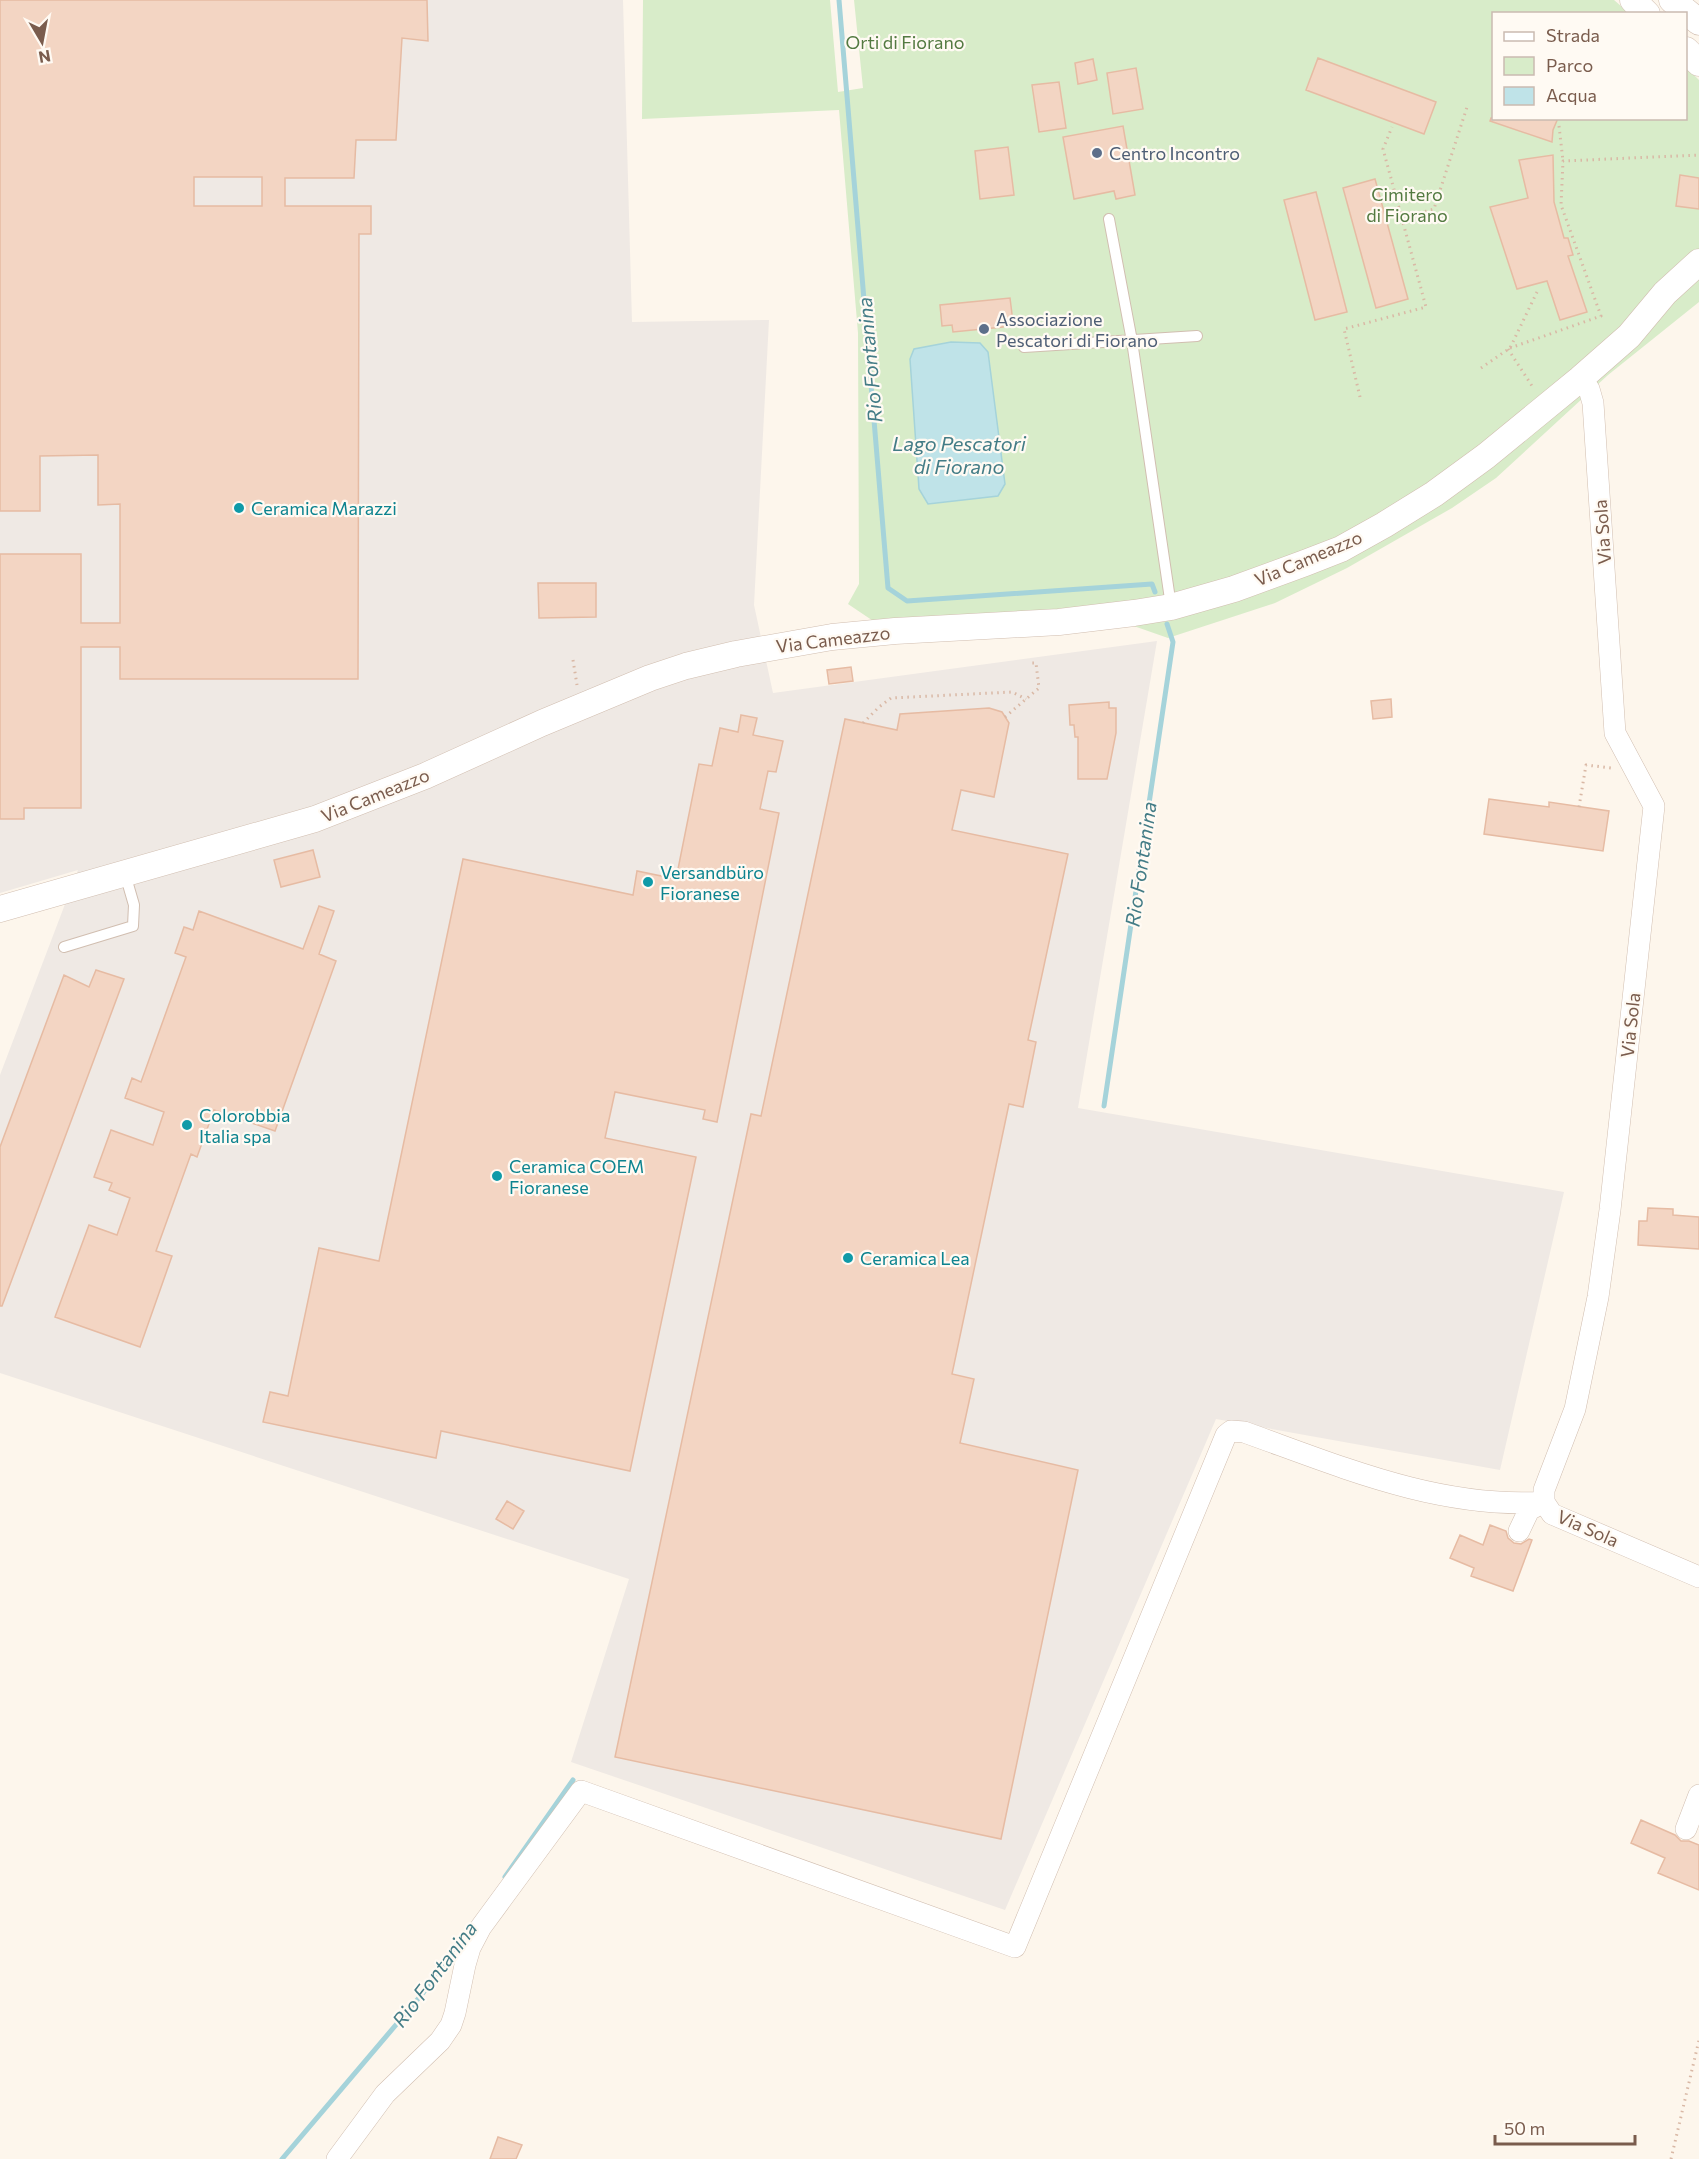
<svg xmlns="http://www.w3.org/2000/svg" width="1699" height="2159" font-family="Commissioner,sans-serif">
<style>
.industrial{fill:#efe9e4}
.green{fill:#d8ecc9}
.water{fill:#bfe3e8;stroke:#a5d3da;stroke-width:1.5}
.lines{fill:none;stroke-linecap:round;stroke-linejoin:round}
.stream{stroke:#a5d3da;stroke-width:5}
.building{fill:#f3d5c3;stroke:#e6bba3;stroke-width:1.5;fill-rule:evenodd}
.service-casing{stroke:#d1beb0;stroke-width:12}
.minor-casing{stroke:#d1beb0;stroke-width:22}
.tertiary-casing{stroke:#d1beb0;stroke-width:27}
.path{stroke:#d9b8a5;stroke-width:3;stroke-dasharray:1.5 4.5;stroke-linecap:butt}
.service{stroke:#fff;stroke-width:10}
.minor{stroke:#fff;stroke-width:21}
.tertiary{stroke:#fff;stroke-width:26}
.service-dot{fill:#5c6f8a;stroke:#fffaf3;stroke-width:2}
.culture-dot{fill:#0f9aa8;stroke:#fffaf3;stroke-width:2}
.labels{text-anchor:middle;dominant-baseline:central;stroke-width:4.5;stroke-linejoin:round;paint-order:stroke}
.park-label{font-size:18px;fill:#537a41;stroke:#fffaf3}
.service-label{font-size:18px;fill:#4e5e75;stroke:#fffaf3;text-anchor:start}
.culture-label{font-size:18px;fill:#0d838f;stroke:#fffaf3;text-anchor:start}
.street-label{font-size:18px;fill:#7a5c4d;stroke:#fffaf3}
.water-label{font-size:20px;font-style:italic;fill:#437c86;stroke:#fffaf3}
</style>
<rect width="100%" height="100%" fill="#fdf6ec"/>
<path class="industrial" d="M0,0H623L632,322L769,320L754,605L773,693L1157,641L1078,1108L1564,1192L1500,1470L1216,1419L1005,1910L571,1762L629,1579L0,1373V1075L78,870L0,893Z"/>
<path class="green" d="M643,0H830L838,92L863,88L854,0H1614L1629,13L1494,14V118H1686V67L1699,80V302L1608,375L1496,478L1452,508L1347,568L1275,603L1168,638L1108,617L894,635L848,604L859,584L858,333L839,110L642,119Z"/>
<path class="water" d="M951,342L980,343L988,352L1005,484L998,496L928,504L919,489L910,359L914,349Z"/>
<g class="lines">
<path class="stream" d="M839,0L888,588L907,601L1152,584L1155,592
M1104,1106L1173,642L1167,624
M505,1877L573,1780
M282,2159L423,1993L470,1926"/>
</g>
<path class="building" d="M0,0H427L428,41L402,38L396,140H356L354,178H285V206H371V234H359L358,679H120V647H81V808H24V819H0V554H81V623H120V504L98,505V455L40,456V511H0ZM194,177H262V206H194Z
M1318,58L1436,102L1424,134L1306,90Z
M1093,59L1097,80L1078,84L1075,63Z
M1136,68L1143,109L1113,114L1107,73Z
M1059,82L1066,128L1039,132L1032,85Z
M1491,118H1558L1553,130L1552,142L1490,121Z
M1123,126L1135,195L1116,199L1114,191L1074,199L1063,137Z
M1008,147L1014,195L980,199L975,151Z
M1553,155L1554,202L1564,238H1568L1573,255L1568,256L1587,312L1560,320L1547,281L1517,289L1490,207L1528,198L1519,160Z
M1680,175L1699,178V209L1676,206Z
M1375,179L1408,299L1376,308L1343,188Z
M1316,192L1347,312L1315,320L1284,200Z
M1010,298L1013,322L1003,323V327L953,332L952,325L942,326L940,305Z
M538,583H596V617L539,618Z
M851,667L853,681L829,684L827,670Z
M1391,699L1392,717L1373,719L1371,701Z
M1109,702V708H1116V733L1107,779H1078V737H1075L1074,725H1070L1069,705Z
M989,708L1002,712L1009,723L994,797L961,790L952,830L1068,854L1028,1040L1036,1042L1023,1107L1009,1104L952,1374L974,1379L960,1443L1078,1470L1001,1839L615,1757L751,1114L761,1116L845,719L897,730L900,714Z
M741,715L757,718L753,735L783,741L776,772L768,771L760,809L779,813L717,1122L703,1119L705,1110L615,1092L605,1138L696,1157L630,1471L441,1431L436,1458L263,1422L270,1392L288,1396L319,1248L379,1261L463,859L633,895L637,871L676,879L699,764L712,766L720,728L738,732Z
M1489,799L1549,807V802L1609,811L1603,851L1484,834Z
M313,850L320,877L281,887L274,860Z
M319,906L334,911L319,954L336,961L275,1131L214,1110L197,1157L191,1154L156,1251L172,1256L140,1347L55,1317L89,1225L117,1235L130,1198L109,1190L112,1183L94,1177L111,1130L153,1145L164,1112L125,1098L132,1078L141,1082L186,957L175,953L184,927L193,930L199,911L303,949Z
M96,970L124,979L2,1306H0V1147L64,975L89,987Z
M1648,1208L1673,1209V1215L1699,1217V1249L1638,1245L1639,1221H1647Z
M507,1501L524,1511L513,1529L496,1519Z
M1490,1525L1506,1531L1508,1538L1514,1543L1521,1544L1529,1539L1532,1540L1513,1591L1471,1576L1474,1568L1450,1558L1460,1535L1483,1545Z
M1641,1820L1675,1835L1681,1841H1689L1699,1845V1890L1658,1873L1665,1858L1631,1843Z
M498,2137L522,2145L516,2159H490Z"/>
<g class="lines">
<defs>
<path id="service" d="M1109,219L1132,341L1171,606
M1024,347L1197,336
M64,947L133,926L134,905L125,874"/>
<path id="minor" d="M1580,379L1589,389L1593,403L1615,733L1654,806L1610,1210L1598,1297L1575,1409L1544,1490V1502L1552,1514L1699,1577
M1686,1829L1699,1795
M337,2159L385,2094L440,2041L451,2025L455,2013L465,1965L470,1948L481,1927L581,1791L1015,1947L1226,1435L1231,1431L1244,1432C1342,1467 1439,1509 1544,1502L1529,1510L1519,1531"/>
<path id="tertiary" d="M1633,0L1647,14
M1672,0L1699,22
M1686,50L1699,63
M0,909L315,819L425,776L542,723L650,678L686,666L736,654L832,637L895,631L1059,622L1134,613L1171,607L1234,589L1305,563L1341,549L1384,525L1434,494L1486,456L1580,379L1629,336L1665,293L1699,262"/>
</defs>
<use href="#service" class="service-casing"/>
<use href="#minor" class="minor-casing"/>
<use href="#tertiary" class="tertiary-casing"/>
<path class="path" d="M1559,126L1563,161
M1402,218L1434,209L1468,104
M1510,348L1601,316L1561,205L1563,161L1699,155
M1508,349L1534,389
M1481,368L1510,348L1537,292
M1360,397L1344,329L1426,307L1383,149L1392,127
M573,660L577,685
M1005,717L1039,688L1036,663H1031
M863,723L879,707L891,698L1012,692L1026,699
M1579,807L1586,765L1611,768
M1671,2159L1699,2040"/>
<use href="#service" class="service"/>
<use href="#minor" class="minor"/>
<use href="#tertiary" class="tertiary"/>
</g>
<g class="service-dot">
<circle cx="1097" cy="153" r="6"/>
<circle cx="984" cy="329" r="6"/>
</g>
<g class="culture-dot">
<circle cx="239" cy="508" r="6"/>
<circle cx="648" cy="882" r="6"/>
<circle cx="187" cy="1125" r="6"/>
<circle cx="497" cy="1176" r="6"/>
<circle cx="848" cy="1258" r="6"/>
</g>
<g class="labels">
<g class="park-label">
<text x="905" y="42">Orti di Fiorano</text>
<text x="1407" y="194">Cimitero<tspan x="1407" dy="21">di Fiorano</tspan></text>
</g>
<g class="service-label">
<text x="1109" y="153">Centro Incontro</text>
<text x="996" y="319">Associazione<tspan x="996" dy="21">Pescatori di Fiorano</tspan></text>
</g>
<g class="culture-label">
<text x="251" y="508">Ceramica Marazzi</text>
<text x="660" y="872">Versandbüro<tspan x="660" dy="21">Fioranese</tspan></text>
<text x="199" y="1115">Colorobbia<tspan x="199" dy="21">Italia spa</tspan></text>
<text x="509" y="1166">Ceramica COEM<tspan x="509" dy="21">Fioranese</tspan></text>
<text x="860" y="1258">Ceramica Lea</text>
</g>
<g class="street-label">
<text transform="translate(1602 532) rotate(-94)">Via Sola</text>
<text transform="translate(1308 558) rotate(-23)">Via Cameazzo</text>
<text transform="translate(833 639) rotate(-7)">Via Cameazzo</text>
<text transform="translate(375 795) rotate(-22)">Via Cameazzo</text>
<text transform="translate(1630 1025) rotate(-84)">Via Sola</text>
<text transform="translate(1588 1528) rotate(24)">Via Sola</text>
</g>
<g class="water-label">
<text transform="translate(869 360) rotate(-95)">Rio Fontanina</text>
<text x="959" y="443">Lago Pescatori<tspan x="959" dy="23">di Fiorano</tspan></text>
<text transform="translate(1140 864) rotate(-82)">Rio Fontanina</text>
<text transform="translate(434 1974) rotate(-53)">Rio Fontanina</text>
</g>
</g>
<rect x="1492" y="12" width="195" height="108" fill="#fffaf3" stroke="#cabbb1" stroke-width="1.5"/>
<rect x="1504" y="32" width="30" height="9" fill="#ffffff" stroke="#cabbb1" stroke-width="1.5"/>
<text x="1546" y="42" font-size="18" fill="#7a5c4d">Strada</text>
<rect x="1504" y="57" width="30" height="18" fill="#d8ecc9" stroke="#cabbb1" stroke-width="1.5"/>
<text x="1546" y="72" font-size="18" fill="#7a5c4d">Parco</text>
<rect x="1504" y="87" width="30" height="18" fill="#bfe3e8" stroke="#cabbb1" stroke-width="1.5"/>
<text x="1546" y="102" font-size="18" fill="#7a5c4d">Acqua</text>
<g transform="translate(42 42) rotate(170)" stroke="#fffaf3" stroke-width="4.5" paint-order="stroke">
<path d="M0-4.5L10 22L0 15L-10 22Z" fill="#7a5c4d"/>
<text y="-9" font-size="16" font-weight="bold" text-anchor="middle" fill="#7a5c4d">N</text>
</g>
<path d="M1495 2135v9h140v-9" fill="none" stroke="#7a5c4d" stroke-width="3"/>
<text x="1504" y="2135" font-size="18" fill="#7a5c4d" stroke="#fffaf3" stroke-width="4.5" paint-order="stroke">50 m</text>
</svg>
